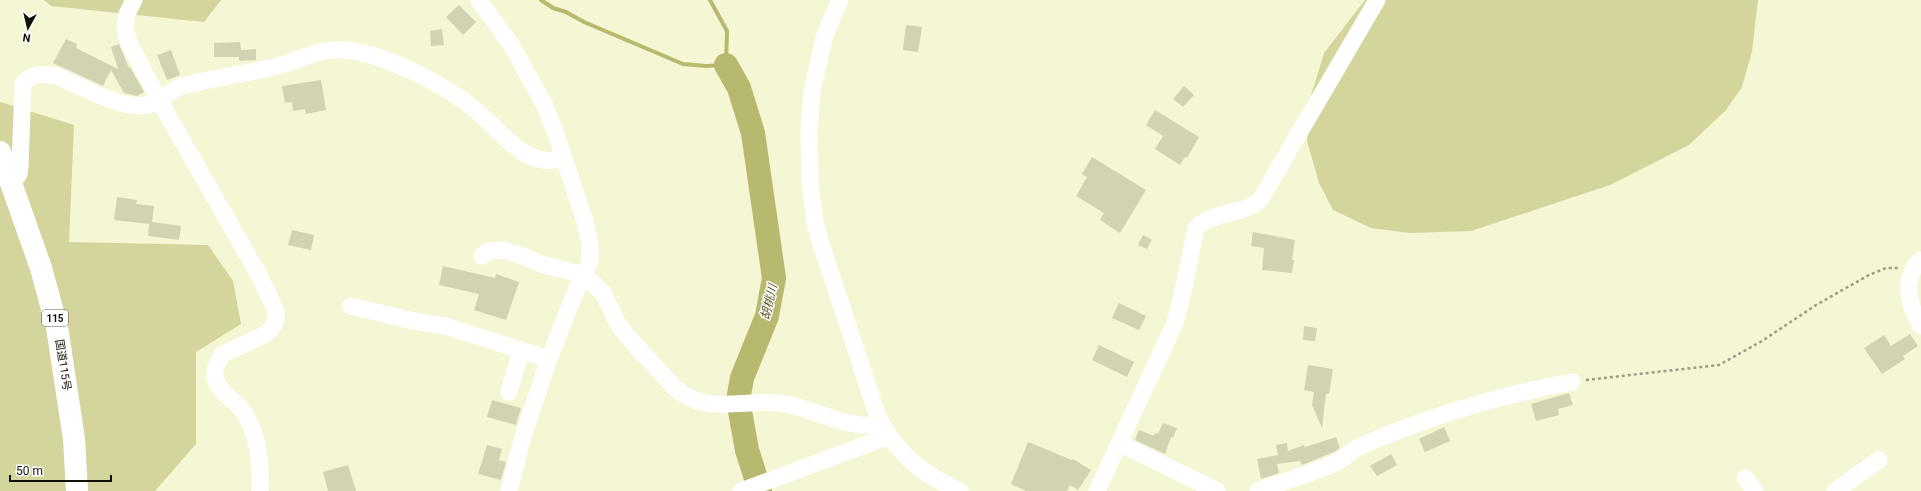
<svg xmlns="http://www.w3.org/2000/svg" width="1921" height="491" font-family="Roboto,'Noto Sans JP',sans-serif">
<style>
.green{fill:#d3d59c}
.lines{fill:none;stroke-linecap:round;stroke-linejoin:round}
.stream{stroke:#b7b96f;stroke-width:4}
.river{stroke:#b7b96f;stroke-width:24}
.building{fill:#d2d3b2}
.path{stroke:#9c9d84;stroke-width:2.5;stroke-dasharray:3 3;stroke-linecap:butt}
.minor{stroke:#fff;stroke-width:17}
.highway{stroke:#fff;stroke-width:22}
.labels{text-anchor:middle;dominant-baseline:central;stroke-width:3;stroke-linejoin:round;paint-order:stroke}
.shield{fill:#fff;stroke:#585850;stroke-width:1}
.shield-label{font-size:10px;font-weight:bold;fill:#101005}
.street-label{font-size:11px;fill:#101005;stroke:#fff}
.water-label{font-size:12px;font-style:italic;fill:#575721;stroke:#fff}
</style>
<rect width="100%" height="100%" fill="#f4f6d4"/>
<path class="green" d="M44,0H221L204,22L51,6Z
M1365,0H1758L1752,51L1742,87L1726,110L1689,145L1610,185L1471,231L1410,233L1371,228L1333,210L1319,183L1307,141L1310,99L1324,53Z
M0,102L74,125L69,242L208,245L233,281L241,324L196,352V444L155,491H0Z"/>
<g class="lines">
<path class="stream" d="M541,0L553,8L566,12L584,22L683,64L706,66L726,65L727,31L710,0"/>
<path class="river" d="M726,65L739,88L753,133L774,278L767,316L742,378L738,400L747,450L760,491"/>
</g>
<path class="building" d="M459,5L476,22L463,35L446,17Z
M906,25L922,27L918,52L903,50Z
M442,29L444,45L431,46L430,31Z
M66,39L77,44L76,48L118,69L111,47L119,44L129,68L130,67L144,92L137,96L124,93L111,70L103,86L53,63Z
M240,42L241,50L256,49V60L239,61V57H214V43Z
M171,50L180,75L167,80L157,55Z
M321,80L326,110L306,114L305,109L293,111L292,102L285,103L282,86Z
M1184,86L1194,95L1183,107L1173,99Z
M1155,110L1199,137L1187,158L1185,157L1180,165L1155,149L1163,136L1146,125Z
M1092,157L1146,190L1120,233L1100,220L1104,213L1076,196L1087,177L1082,174Z
M117,197L137,200L136,204L154,206L152,222L181,226L179,240L148,236L149,224L114,220Z
M292,230L314,235L311,250L288,245Z
M1253,232L1295,240L1292,260H1294L1292,273L1262,270L1264,248L1251,246Z
M1143,235L1152,240L1147,249L1138,245Z
M443,266L495,278L496,274L519,282L506,320L474,310L479,294L439,285Z
M1119,303L1146,316L1139,330L1112,318Z
M1304,326L1317,328L1315,341L1303,340Z
M1910,334L1918,346L1903,356L1905,359L1882,374L1864,348L1884,335L1891,346Z
M1099,345L1134,362L1127,377L1092,360Z
M1308,365L1333,369L1329,394H1326L1322,428L1312,405L1314,392L1304,390Z
M1569,393L1573,405L1558,409L1559,415L1536,421L1531,404Z
M492,400L521,408L516,425L487,417Z
M1163,423L1177,428L1173,438L1171,437L1165,454L1135,440L1139,430L1154,436L1155,433L1158,434Z
M1444,427L1450,441L1425,452L1419,439Z
M1336,437L1340,448L1334,452L1302,465L1300,461L1277,464L1279,473L1261,479L1257,459L1278,455L1276,445L1287,443L1288,451L1304,445L1305,447Z
M1028,442L1072,460L1073,459L1091,470L1078,490L1070,485L1067,491H1026L1011,484Z
M487,445L502,449L499,460L506,462L501,480L478,474Z
M1391,454L1397,465L1377,476L1370,466Z
M348,465L356,491H328L323,472Z"/>
<g class="lines">
<path class="path" d="M1586,380L1719,365L1762,341L1816,305L1869,275L1886,268H1898"/>
<path class="minor" d="M134,0L127,14L125,28L129,43L159,100L259,275L276,311V320L271,329L264,335L223,354C218,360 214,369 215,377C217,391 234,400 242,410C259,434 261,463 260,491
M479,0L512,46L544,104L556,134L585,221L590,244V261L573,298L549,359L522,440L509,491
M840,0L825,35L812,91L809,129L810,183L815,222L820,241L879,420C901,457 922,474 960,491
M11,185L19,174L20,166L23,84C30,73 46,74 57,76C80,86 127,113 150,104C162,100 170,91 182,86C213,78 244,74 274,67C296,62 319,48 342,50C369,51 398,64 422,76C441,86 461,97 478,112C502,132 527,171 564,158
M482,256L488,251L503,250L523,256L541,264L584,275L603,293L617,322L627,336L675,388C707,417 748,397 787,404C811,409 859,433 881,423
M1921,260C1901,278 1909,307 1921,326
M351,306L409,320L445,326L549,359
M509,392L521,351
M1119,443L1217,491
M1745,478L1755,491
M741,491L889,436
M1097,491L1175,323L1183,292L1196,228C1213,210 1242,216 1260,200L1377,0
M1258,491C1283,481 1311,474 1335,463C1345,459 1352,449 1363,445C1430,416 1500,395 1572,382
M1835,491L1879,460"/>
<path class="highway" d="M0,152L41,268L57,327L74,439L77,491"/>
</g>
<g class="labels">
<rect class="shield" x="42" y="310" width="26" height="16" rx="3"/>
<g class="shield-label">
<text x="55" y="318">115</text>
</g>
<g class="street-label">
<text transform="translate(63 365) rotate(81)">国道115号</text>
</g>
<g class="water-label">
<text transform="translate(769 302) rotate(-77)">胡桃川</text>
</g>
</g>
<g transform="translate(28 28) rotate(188)" stroke="#ffffff" stroke-width="3" paint-order="stroke">
<path d="M0-3L7 15L0 10L-7 15Z" fill="#101005"/>
<text y="-6" font-size="11" font-weight="bold" text-anchor="middle" fill="#101005">N</text>
</g>
<path d="M10 475v6h101v-6" fill="none" stroke="#101005" stroke-width="2"/>
<text x="16" y="475" font-size="12" fill="#101005" stroke="#ffffff" stroke-width="3" paint-order="stroke">50 m</text>
</svg>
